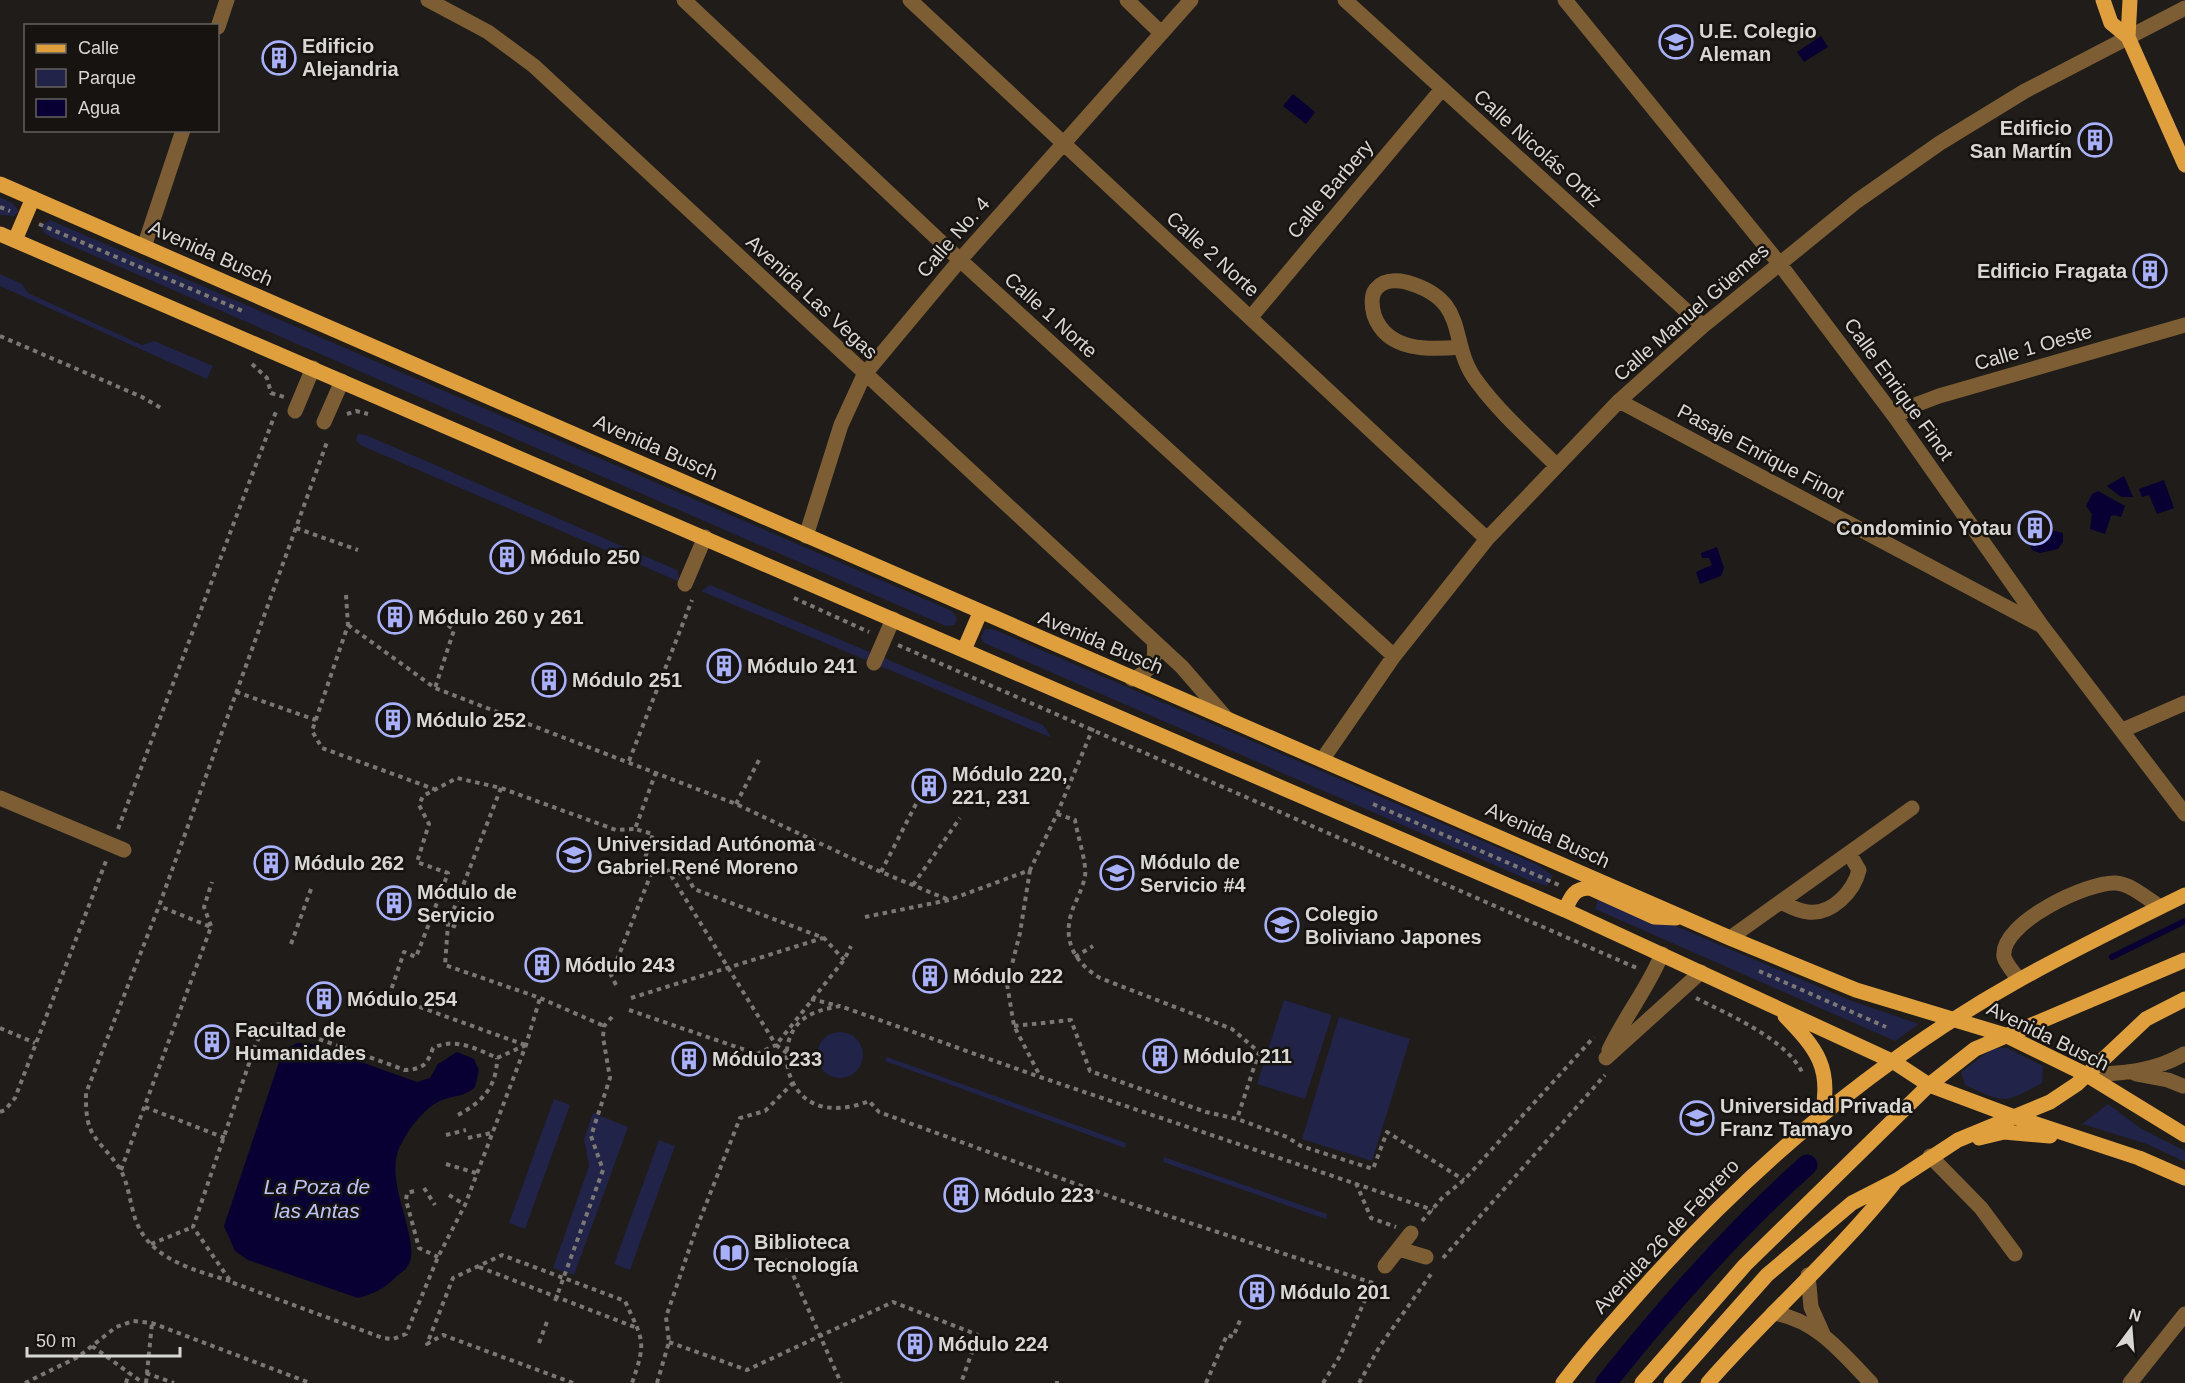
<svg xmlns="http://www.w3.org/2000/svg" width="2185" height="1383" font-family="Arial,sans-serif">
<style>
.green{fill:#212348}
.water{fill:#080032}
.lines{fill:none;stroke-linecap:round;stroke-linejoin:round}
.stream{stroke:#080032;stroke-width:6}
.canal{stroke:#080032;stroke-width:21}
.path{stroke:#7a7774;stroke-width:4;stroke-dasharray:4.5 4.5;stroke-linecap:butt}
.minor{stroke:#7d5e34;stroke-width:15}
.major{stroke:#df9f3d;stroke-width:15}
.labels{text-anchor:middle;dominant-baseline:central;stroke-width:5;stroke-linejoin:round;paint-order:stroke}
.poi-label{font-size:20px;font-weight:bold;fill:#d9d7d4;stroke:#161310;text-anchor:start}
.street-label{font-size:20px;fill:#d9d7d4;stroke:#161310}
.water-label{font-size:21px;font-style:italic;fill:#bdc4fa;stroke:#161310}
</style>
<rect width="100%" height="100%" fill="#1f1c19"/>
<path class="green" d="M0,197L12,203L19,211L14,216L0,215Z
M50,220L952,611L957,618L955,625L946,626L51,237L44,233L42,226Z
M0,274L22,284L28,293L142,345L154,341L213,366L207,379L0,286Z
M358,434L366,435L677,570L680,582L360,445L356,440Z
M710,585L1043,725L1052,738L701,591Z
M985,629H993L1538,865L1553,876L1547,886L1531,881L984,643L981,637Z
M1607,897L1852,1001L1919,1024L1895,1041L1595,909L1598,899Z
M1284,1000L1332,1015L1305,1099L1257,1084Z
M1339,1017L1410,1039L1372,1161L1302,1139Z
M817 1055a23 23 0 1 1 46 0a23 23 0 1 1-46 0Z
M1999,1048H2007L2043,1066L2042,1083C2003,1104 2006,1104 1965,1085L1961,1072L1990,1050Z
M887,1057L1126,1143L1125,1148L885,1061Z
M554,1099L570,1105L525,1229L509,1223Z
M2108,1104L2140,1128L2185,1151V1162L2147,1144L2082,1124Z
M593,1113L628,1127L574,1275L553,1268L589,1166L584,1139Z
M659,1140L675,1146L630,1270L614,1264Z
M1164,1157L1327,1214L1326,1219L1163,1162Z"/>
<path class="water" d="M1821,36L1828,47L1804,62L1797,52Z
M1293,94L1315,112L1306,124L1283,106Z
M2124,476L2133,497H2121L2107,486Z
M2164,480L2174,508L2157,514L2149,495L2142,497L2139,489Z
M2098,491L2125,506L2121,517L2114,515L2111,516L2105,534L2090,529L2092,514L2086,506L2092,494Z
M2051,530L2063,533V542L2058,549L2040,553L2032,550L2030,545L2033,538Z
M1717,547L1724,568L1721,576L1700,584L1696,572L1712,565L1709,558H1702L1701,553Z
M298,1043H308L417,1082L430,1078L438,1064L457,1052L474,1059L479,1070L475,1087C464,1097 456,1095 442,1100C424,1107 405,1133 398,1151C385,1187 424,1245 407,1267C405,1271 400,1273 397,1276C385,1288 374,1294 358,1298L248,1260L235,1251L224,1226L281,1056L287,1048Z"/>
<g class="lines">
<path class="stream" d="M2112,957L2185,921"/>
<path class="canal" d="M1606,1383C1668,1305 1733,1231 1807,1165"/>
<path class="path" d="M0,207L10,211
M39,224L245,312
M0,336L142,397L161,408
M252,364L267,378L271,393L284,397
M347,414L356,411L368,414
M296,528L358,550
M346,595L348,625L312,731L322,748L434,789
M794,598L869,632
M434,614L454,630L435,688
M348,625L435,688L736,804L881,872L949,900
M898,645L1639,969
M236,692L316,720
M629,761L692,600
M656,772L635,829L653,834L644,861L687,876L694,889L824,938L844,960
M501,788L448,924L445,965L540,998L604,1026
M736,804L759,760
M1373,804L1559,885
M1057,814L1075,820C1077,834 1087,863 1085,876C1083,888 1076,900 1072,911C1062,941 1075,963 1100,978L1232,1029L1259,1052L1237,1119
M118,829L277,409
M1030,870L1020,933L1007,984L1014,1026L1040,1076
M881,872L917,802
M913,885L960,818
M432,916L448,873L417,862L429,824L419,805L423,796L457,778L501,788L616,830L635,829
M865,917L949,900L1030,870L1057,814L1093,728
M211,926L204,907L212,882
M456,927L432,916L416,957L404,952L389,996L525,1045
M291,944L311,889
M1075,957L1093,946
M1759,971L1886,1027
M616,985L611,975L655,864
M631,998L823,938
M1696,998C1729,1015 1787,1039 1803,1074
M811,999L839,1006
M629,1010L757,1054L776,1045L667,869
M1014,1026L1071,1020L1090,1071L1206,1112L1237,1119L1287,1137L1301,1146L1373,1169L1387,1132L1464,1180
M0,1028L35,1043
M526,1045L497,1058C477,1049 455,1037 433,1048C427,1065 423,1069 405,1070L294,1030C274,1018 264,1026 255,1046L193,1227L231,1282L383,1338L393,1339L406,1334L438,1257L465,1205L526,1045L540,998
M787,1053L776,1045L844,960L851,946
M145,1107L225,1138
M0,1112L5,1110L15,1098L106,861
M458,1115C482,1102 497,1087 497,1058
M446,1135L466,1130
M468,1138L491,1133
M446,1164L476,1173
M121,1170L211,927L159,906
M1356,1183L1371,1218L1396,1227
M424,1188L435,1205
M414,1191L407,1193L406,1200L419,1248L438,1257
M449,1195L465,1205
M1422,1221L1443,1197L1464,1180L1594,1037
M151,1244L193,1227
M1443,1258L1605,1075
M786,1259L841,1383
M479,1267L637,1328
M230,1281C194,1270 148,1259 135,1218C130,1203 128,1182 120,1169C97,1135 85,1140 86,1093L159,906L327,442
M1373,1283L1120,1200L879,1112L869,1101C853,1108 831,1111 815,1104C784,1091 777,1042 801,1021C812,1011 826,1009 840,1006L1040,1077L1433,1210
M555,1301L603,1170L591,1136L610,1078L603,1037L604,1026L612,1017
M669,1342L747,1370L893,1302L978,1335L961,1383
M539,1343L548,1319
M92,1346L143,1383
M146,1373L174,1383
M25,1383L78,1357L116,1327L133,1321L152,1323L310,1383
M126,1383L129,1373
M146,1383L152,1323
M573,1383L443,1335L427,1344L453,1278L502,1255L625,1301C643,1341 647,1340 632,1383
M657,1383L669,1342L666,1317L695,1232L740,1118L765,1111L793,1083
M1055,1383H1059
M1206,1383L1227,1335L1233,1337L1241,1318
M1323,1383L1340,1356L1373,1282
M1359,1383L1380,1346L1431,1274"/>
<path class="minor" d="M428,0L488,32L534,66L1182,667L1227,719
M684,0L960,260L1394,656
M910,0L1487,539
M1127,0L1161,33
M1345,0L1703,326
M1565,0L1779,263L1895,417L2042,626L2185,814
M218,27L227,0
M144,247L183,130
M1251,317L1442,89
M1461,347C1430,350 1387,352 1374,315C1372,307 1370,296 1376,289C1383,280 1396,280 1406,282C1473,301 1446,343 1478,383C1501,414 1530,439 1557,466
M1619,401L2040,625
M295,411L313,368
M1895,417L1915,405L1939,396L2185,325
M324,422L342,381
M806,536L841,425L864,375L960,260L1191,0
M685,584L705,537
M874,663L893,619
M1132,679C1150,672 1157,662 1154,642
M2123,730L2185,703
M1322,760L1394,656L1487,539L1619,401L1703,326L1857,201L1940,143L2025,91L2185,8
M0,798L124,850
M1781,902C1789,906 1798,911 1808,912C1832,915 1854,891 1859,870L1849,853
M1730,938L1912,808
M2019,980C2015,974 2006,964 2004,957C1999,923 2089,881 2116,883C2131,884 2148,899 2160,907
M1609,1050C1625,1016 1648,988 1662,954
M1606,1058L1701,972
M2136,1074L2168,1080L2183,1086
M2087,1075C2121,1073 2154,1072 2184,1054
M1930,1156L1981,1208L2015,1254
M1399,1249L1426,1257
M1385,1266L1411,1233
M1808,1275L1811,1307L1823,1334
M1773,1313C1817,1320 1842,1353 1871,1383
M2130,1383L2185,1314"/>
<path class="major" d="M2103,0L2111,23L2128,37L2185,165
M2128,37L2130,0
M0,184L1730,938L1856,990L2005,1035L2087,1075L2185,1135
M0,234L1565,910L1894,1062L1929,1085L2012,1116L2139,1158L2185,1178
M15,240L33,198
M964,650L980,613
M1565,910C1571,897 1574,888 1590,888L1654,917L1676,918
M1785,1016C1817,1049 1832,1068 1822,1115
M1979,1138L2004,1132L2050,1136
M1563,1383C1586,1351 1613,1323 1639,1293C1748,1169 1875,1061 2019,980C2073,950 2130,922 2185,895
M1642,1383L1745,1265L1929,1085L1975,1049L2185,960
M1671,1383L1767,1275L1852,1203L1897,1180L1958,1140L2050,1102L2077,1084L2146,1019L2185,999
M1708,1383C1767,1315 1838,1254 1894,1183"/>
</g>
<defs>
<symbol id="school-ring" viewBox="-11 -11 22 22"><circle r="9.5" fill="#161310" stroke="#a8b0fc" stroke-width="1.5"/><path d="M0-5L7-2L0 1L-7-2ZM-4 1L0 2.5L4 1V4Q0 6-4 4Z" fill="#a8b0fc"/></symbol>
<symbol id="building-ring" viewBox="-11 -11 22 22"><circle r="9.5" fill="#161310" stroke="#a8b0fc" stroke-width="1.5"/><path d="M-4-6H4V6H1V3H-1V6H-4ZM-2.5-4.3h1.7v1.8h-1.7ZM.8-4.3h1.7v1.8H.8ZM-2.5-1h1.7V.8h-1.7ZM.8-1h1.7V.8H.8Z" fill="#a8b0fc"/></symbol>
<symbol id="university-ring" viewBox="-11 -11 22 22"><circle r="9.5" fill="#161310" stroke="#a8b0fc" stroke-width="1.5"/><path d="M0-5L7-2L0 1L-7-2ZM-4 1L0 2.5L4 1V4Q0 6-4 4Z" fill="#a8b0fc"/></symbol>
<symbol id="library-ring" viewBox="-11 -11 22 22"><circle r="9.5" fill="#161310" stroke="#a8b0fc" stroke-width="1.5"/><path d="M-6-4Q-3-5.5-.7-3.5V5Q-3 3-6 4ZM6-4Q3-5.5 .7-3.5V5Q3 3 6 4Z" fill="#a8b0fc"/></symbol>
</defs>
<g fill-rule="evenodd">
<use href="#school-ring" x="1657" y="23" width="38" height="38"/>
<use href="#building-ring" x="260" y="39" width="38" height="38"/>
<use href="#building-ring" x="2076" y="121" width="38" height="38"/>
<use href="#building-ring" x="2131" y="252" width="38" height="38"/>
<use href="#building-ring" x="2016" y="509" width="38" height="38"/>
<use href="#building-ring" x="488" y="538" width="38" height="38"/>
<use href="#building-ring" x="376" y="598" width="38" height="38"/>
<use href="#building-ring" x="705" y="647" width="38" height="38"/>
<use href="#building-ring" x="530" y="661" width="38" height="38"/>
<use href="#building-ring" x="374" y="701" width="38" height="38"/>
<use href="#building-ring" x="910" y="767" width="38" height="38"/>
<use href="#university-ring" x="555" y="836" width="38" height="38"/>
<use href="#building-ring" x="252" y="844" width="38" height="38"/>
<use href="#university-ring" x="1098" y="854" width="38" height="38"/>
<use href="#building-ring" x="375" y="884" width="38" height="38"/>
<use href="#school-ring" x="1263" y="906" width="38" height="38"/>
<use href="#building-ring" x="523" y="946" width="38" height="38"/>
<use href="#building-ring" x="911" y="957" width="38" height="38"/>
<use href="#building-ring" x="305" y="980" width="38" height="38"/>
<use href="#building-ring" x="193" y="1023" width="38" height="38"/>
<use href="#building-ring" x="1141" y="1037" width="38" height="38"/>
<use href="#building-ring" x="670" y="1040" width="38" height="38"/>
<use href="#university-ring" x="1678" y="1099" width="38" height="38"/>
<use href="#building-ring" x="942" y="1176" width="38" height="38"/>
<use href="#library-ring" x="712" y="1234" width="38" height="38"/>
<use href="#building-ring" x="1238" y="1273" width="38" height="38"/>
<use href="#building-ring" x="896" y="1325" width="38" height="38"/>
</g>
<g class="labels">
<g class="poi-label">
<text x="1699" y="31">U.E. Colegio<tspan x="1699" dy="23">Aleman</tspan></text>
<text x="302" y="46">Edificio<tspan x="302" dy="23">Alejandria</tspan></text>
<text x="2072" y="128" text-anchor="end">Edificio<tspan x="2072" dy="23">San Martín</tspan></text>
<text x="2127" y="271" text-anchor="end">Edificio Fragata</text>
<text x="2012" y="528" text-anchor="end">Condominio Yotau</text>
<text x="530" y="557">Módulo 250</text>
<text x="418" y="617">Módulo 260 y 261</text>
<text x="747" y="666">Módulo 241</text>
<text x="572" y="680">Módulo 251</text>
<text x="416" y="720">Módulo 252</text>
<text x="952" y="774">Módulo 220,<tspan x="952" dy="23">221, 231</tspan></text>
<text x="597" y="844">Universidad Autónoma<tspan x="597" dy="23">Gabriel René Moreno</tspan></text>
<text x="1140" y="862">Módulo de<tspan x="1140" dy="23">Servicio #4</tspan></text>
<text x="294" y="863">Módulo 262</text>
<text x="417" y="892">Módulo de<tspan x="417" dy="23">Servicio</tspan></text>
<text x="1305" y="914">Colegio<tspan x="1305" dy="23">Boliviano Japones</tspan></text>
<text x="565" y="965">Módulo 243</text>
<text x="953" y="976">Módulo 222</text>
<text x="347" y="999">Módulo 254</text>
<text x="235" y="1030">Facultad de<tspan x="235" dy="23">Humanidades</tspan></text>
<text x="1183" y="1056">Módulo 211</text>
<text x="712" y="1059">Módulo 233</text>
<text x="1720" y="1106">Universidad Privada<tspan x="1720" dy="23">Franz Tamayo</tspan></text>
<text x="984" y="1195">Módulo 223</text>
<text x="754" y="1242">Biblioteca<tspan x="754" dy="23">Tecnología</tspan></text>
<text x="1280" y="1292">Módulo 201</text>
<text x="938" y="1344">Módulo 224</text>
</g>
<g class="street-label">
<text transform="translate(1538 148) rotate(42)">Calle Nicolás Ortiz</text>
<text transform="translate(1330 189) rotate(-50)">Calle Barbery</text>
<text transform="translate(953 237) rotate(-49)">Calle No. 4</text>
<text transform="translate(211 253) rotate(24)">Avenida Busch</text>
<text transform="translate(1213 254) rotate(42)">Calle 2 Norte</text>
<text transform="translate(812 297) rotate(43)">Avenida Las Vegas</text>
<text transform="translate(1691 312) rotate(-41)">Calle Manuel Güemes</text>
<text transform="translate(1051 315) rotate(42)">Calle 1 Norte</text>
<text transform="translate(2033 347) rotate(-16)">Calle 1 Oeste</text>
<text transform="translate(1899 389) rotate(54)">Calle Enrique Finot</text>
<text transform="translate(656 447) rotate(24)">Avenida Busch</text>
<text transform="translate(1761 453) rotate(28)">Pasaje Enrique Finot</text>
<text transform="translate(1101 642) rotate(23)">Avenida Busch</text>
<text transform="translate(1548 835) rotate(24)">Avenida Busch</text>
<text transform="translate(2048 1036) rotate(26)">Avenida Busch</text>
<text transform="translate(1666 1236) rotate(-47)">Avenida 26 de Febrero</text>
</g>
<g class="water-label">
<text x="317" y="1186">La Poza de<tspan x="317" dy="24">las Antas</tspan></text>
</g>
</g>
<rect x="24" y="24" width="195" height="108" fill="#161310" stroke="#64615e" stroke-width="1.5"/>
<rect x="36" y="44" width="30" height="9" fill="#df9f3d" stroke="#64615e" stroke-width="1.5"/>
<text x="78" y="54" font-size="18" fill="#d9d7d4">Calle</text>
<rect x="36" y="69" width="30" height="18" fill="#212348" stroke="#64615e" stroke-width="1.5"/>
<text x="78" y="84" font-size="18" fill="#d9d7d4">Parque</text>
<rect x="36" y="99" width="30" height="18" fill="#080032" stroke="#64615e" stroke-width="1.5"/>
<text x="78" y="114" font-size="18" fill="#d9d7d4">Agua</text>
<g transform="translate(2131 1329) rotate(16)" stroke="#161310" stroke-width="4.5" paint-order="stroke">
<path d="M0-4.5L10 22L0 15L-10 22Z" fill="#d9d7d4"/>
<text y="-9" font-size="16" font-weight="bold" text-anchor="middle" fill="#d9d7d4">N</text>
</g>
<path d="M27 1347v9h153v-9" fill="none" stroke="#d9d7d4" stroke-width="3"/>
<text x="36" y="1347" font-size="18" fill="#d9d7d4" stroke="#161310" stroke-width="4.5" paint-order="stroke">50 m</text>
</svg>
